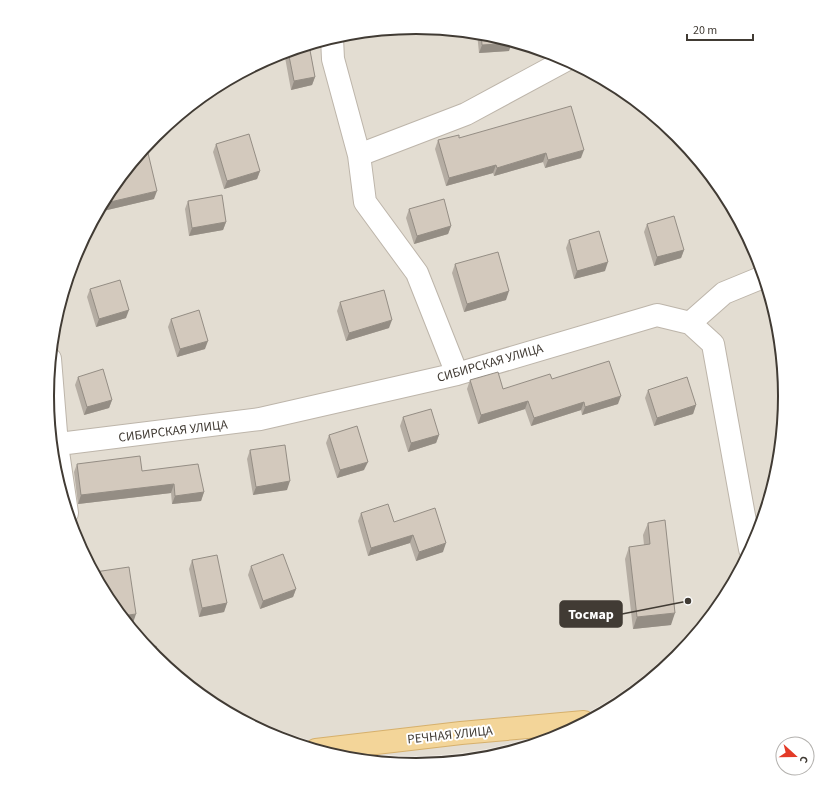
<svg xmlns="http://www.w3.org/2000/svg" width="831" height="792" font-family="'Source Sans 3',sans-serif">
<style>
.residential{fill:#e3ddd2}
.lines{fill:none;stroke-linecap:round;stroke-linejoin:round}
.minor-casing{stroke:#bdb5aa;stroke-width:24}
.major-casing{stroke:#d6b06c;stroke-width:24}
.minor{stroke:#fff;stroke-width:22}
.major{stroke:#f3d599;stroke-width:22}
.wall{fill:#b5ada3}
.shaded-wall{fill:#948d84}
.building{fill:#d3c9bd;stroke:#948d84}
.labels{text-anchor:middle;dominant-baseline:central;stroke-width:4;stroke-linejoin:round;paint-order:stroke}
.street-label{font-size:13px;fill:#413b34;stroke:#fff}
.rim{fill:none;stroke:#413b34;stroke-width:2}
.leader{fill:none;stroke:#413b34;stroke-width:1.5}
.callout-dot{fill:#413b34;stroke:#fff;stroke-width:1.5}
.callout{fill:#413b34;stroke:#413b34;stroke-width:1.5}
.callout-label{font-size:14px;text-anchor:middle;font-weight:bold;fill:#fff}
</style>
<rect width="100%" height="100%" fill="#f0ebe4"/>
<path class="residential" d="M50 391a365 365 0 1 1 730 0a365 365 0 1 1-730 0Z"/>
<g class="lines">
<defs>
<path id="minor" d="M332,38L333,59L359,155L365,202L417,273L457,374
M359,155L466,114L566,60
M690,323L724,293L763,277
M50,359L57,445L67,513
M51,445L260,419L457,374L657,315L690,323L713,344L750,549"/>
<path id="major" d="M316,750L461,733L584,722"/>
</defs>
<use href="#minor" class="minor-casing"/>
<use href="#major" class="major-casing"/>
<use href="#minor" class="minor"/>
<use href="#major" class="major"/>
</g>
<path class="wall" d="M477,33L488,34L509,51L479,53Z
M309,45L315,77L312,85L291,90L284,52Z
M459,138L581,158L545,168L543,162L494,176L493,173L446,186L435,149L438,140Z
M216,144L260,171L257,179L224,189L213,152Z
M109,191L154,199L103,211L102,204Z
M188,201L226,222L223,230L189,236L185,209Z
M409,209L451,226L448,234L414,244L406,218Z
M733,211L743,230L739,232Z
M647,224L684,250L681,258L654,266L644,232Z
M569,240L605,271L574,279L566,248Z
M455,264L506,300L464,312L452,273Z
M90,289L126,318L96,327L87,297Z
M340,302L389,328L346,341L337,311Z
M171,319L205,349L177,357L168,327Z
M78,377L112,400L109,408L84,415L75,385Z
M552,379L618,404L582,415L581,410L531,426L525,409L478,424L467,389L470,380L503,389Z
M648,390L696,405L693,414L654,426L645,398Z
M403,417L439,435L436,443L408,452L400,426Z
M329,435L364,470L337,478L326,443Z
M250,450L287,490L253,495L247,459Z
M77,464L142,471L204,492L201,501L172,504L171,493L78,504L74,472Z
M361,513L394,522L443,552L416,561L410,543L368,556L358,521Z
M648,523L671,625L633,629L625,559L629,547L644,545L643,535Z
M192,560L227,603L224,612L199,617L189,569Z
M251,566L296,589L293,597L260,609L248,575Z"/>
<path class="shaded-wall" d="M512,43L509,51L479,53L482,45Z
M315,77L312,85L291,90L294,81Z
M584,150L581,158L545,168L548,160Z
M546,153L543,162L494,176L497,168Z
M496,165L493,173L446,186L449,178Z
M260,171L257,179L224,189L227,181Z
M157,191L154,199L103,211L106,203Z
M226,222L223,230L189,236L192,228Z
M451,226L448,234L414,244L417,236Z
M741,226L743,230L739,232Z
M684,250L681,258L654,266L657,257Z
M608,262L605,271L574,279L577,271Z
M509,291L506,300L464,312L467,304Z
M129,310L126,318L96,327L99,319Z
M392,320L389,328L346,341L349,333Z
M208,341L205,349L177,357L180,349Z
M621,396L618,404L582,415L585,407Z
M112,400L109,408L84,415L87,407Z
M528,401L525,409L478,424L481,415Z
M584,402L581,410L531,426L534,418Z
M696,405L693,414L654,426L657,418Z
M439,435L436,443L408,452L411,443Z
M368,462L364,470L337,478L340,470Z
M290,481L287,490L253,495L256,487Z
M174,484L171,493L78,504L81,495Z
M204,492L201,501L172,504L175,496Z
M413,535L410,543L368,556L371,548Z
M446,543L443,552L416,561L419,552Z
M296,589L293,597L260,609L263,601Z
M227,603L224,612L199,617L202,608Z
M675,613L671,625L633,629L637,617Z
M136,614L133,623L127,624L121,616Z"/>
<path class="building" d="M481,33L488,34L512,41V43L482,45Z
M309,45L315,77L294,81L288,51Z
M571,106L584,150L548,160L546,153L497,168L496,165L449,178L438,140L459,135V138Z
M249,134L260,171L227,181L216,144Z
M148,153L157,191L106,203L105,198L109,191L138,155Z
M222,195L226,222L192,228L188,201Z
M444,199L451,226L417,236L409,209Z
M674,216L684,250L657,257L647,224Z
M599,231L608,262L577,271L569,240Z
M498,252L509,291L467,304L455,264Z
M120,280L129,310L99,319L90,289Z
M384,290L392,320L349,333L340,302Z
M199,310L208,341L180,349L171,319Z
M609,361L621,396L585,407L584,402L534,418L528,401L481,415L470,380L498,372L503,389L550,374L552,379Z
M103,369L112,400L87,407L78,377Z
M687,377L696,405L657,418L648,390Z
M431,409L439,435L411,443L403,417Z
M357,426L368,462L340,470L329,435Z
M285,445L290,481L256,487L250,450Z
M140,456L142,471L198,464L204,492L175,496L174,484L81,495L77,464Z
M388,504L394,522L435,508L446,543L419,552L413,535L371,548L361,513Z
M665,520L675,613L637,617L629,547L650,544L648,523Z
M283,554L296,589L263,601L251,566Z
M217,555L227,603L202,608L192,560Z
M129,567L136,614L121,616L109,601L96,577L95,572Z
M156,646L160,661L154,657L148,649Z"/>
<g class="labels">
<g class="street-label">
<text transform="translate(490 363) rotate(-16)">СИБИРСКАЯ УЛИЦА</text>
<text transform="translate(173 431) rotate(-7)">СИБИРСКАЯ УЛИЦА</text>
<text transform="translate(450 735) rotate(-6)">РЕЧНАЯ УЛИЦА</text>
</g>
</g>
<path d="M0 0H831V792H0ZM54 396a362 362 0 1 1 724 0a362 362 0 1 1-724 0Z" fill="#fff" fill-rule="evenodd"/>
<path class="rim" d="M54 396a362 362 0 1 1 724 0a362 362 0 1 1-724 0Z"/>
<path class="leader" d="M688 601L622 614"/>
<circle class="callout-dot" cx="688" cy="601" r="4"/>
<rect class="callout" x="560" y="601" width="62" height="26" rx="4"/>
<g class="callout-label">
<text x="591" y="619">Тосмар</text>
</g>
<g transform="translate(795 756) rotate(111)"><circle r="19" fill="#ffffff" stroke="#b3b1ae"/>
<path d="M0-3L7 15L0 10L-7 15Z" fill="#e33a27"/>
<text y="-6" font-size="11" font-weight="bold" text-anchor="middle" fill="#413b34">С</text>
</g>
<path d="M687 34v6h66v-6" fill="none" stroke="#413b34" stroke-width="2"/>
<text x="693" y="34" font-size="12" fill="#413b34" stroke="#ffffff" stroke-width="3" paint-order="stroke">20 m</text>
</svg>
